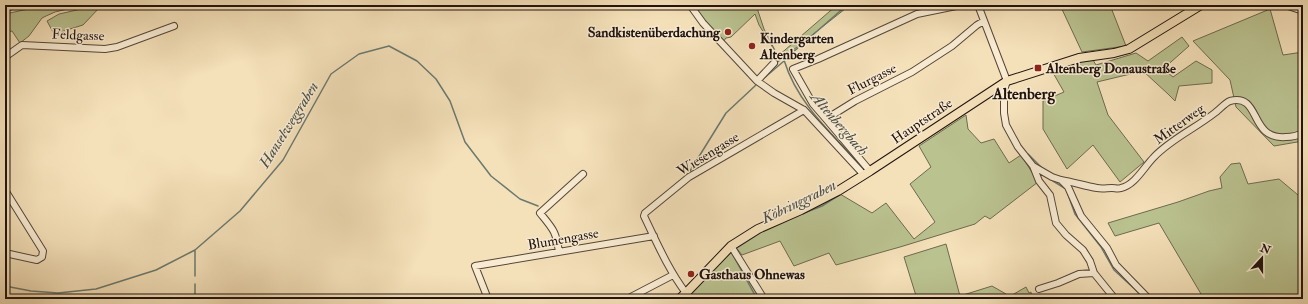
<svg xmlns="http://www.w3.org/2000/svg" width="1308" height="304" font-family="'IM FELL Double Pica',serif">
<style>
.green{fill:#bac290;stroke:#6d6a4f}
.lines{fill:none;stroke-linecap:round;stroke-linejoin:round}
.stream{stroke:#6a796f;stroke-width:1.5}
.minor-casing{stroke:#554639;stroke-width:8}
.major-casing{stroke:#20130e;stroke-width:10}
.minor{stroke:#f8ebd2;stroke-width:6}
.major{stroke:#f4e0b9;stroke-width:8}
.rail{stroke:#20130e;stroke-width:1.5;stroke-dasharray:7 7;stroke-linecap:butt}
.poi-dot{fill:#8f2418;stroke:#f8ebd2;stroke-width:1.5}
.labels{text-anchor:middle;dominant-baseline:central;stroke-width:3;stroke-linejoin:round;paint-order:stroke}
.poi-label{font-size:14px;font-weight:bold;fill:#20130e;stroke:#f8ebd2;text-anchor:start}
.street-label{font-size:14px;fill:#20130e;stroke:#f8ebd2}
.water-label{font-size:15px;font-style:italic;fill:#4b4e46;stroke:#f8ebd2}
.quarter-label{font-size:16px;font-weight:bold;fill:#20130e;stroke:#f8ebd2}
</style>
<rect width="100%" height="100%" fill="#f4e0b9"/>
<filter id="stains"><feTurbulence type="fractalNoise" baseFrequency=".005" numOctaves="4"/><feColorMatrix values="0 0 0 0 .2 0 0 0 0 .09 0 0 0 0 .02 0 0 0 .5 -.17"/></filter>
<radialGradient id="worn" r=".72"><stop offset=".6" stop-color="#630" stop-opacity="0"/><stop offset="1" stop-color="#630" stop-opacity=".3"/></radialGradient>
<path class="green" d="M47,5H85L55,12L46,16L42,18L29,36L20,43L12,31L5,32V14Z
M99,5L100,7L83,25L54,34L47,21L59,14Z
M692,5H756L764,29L778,56L837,5H850L778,62L775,59L778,56L759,25L755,14L731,37L726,38L723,42Z
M1060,5H1110L1126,46L1082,52Z
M1270,9L1283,55L1303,52V104L1298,106L1303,125V141L1274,146L1236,107L1230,80L1193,41Z
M1182,37L1189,46L1163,69L1173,77L1196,61L1212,70V83L1179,86L1175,101L1168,94L1143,71L1097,82L1108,115L1144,162L1120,182L1093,145L1067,169L1043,129V101L1064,92L1052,71L1082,61L1093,60L1096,65L1136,53L1148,61Z
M966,115L968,129L981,143L994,139L1009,163L1021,155L1038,182L990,219L985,216L975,224L900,247L836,265L829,253L794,266L780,241L742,255L735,246L768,226L840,194L872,213L886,203L914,239L935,222L910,184L931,167L919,146Z
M1240,163L1248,184L1279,179L1298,195L1303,193V299H1204L1159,223L1115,236L1108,223L1178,202L1209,191L1222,188L1220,177L1231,164Z
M946,244L960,296L992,286L1006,294L1007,298L1026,287L1029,293L1031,292L1032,299H917L904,257Z
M731,248L762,299H681Z"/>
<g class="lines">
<path class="stream" d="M847,5L784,60C797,103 831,133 861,165
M763,79L784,61
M1028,154L1042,168
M690,171L726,113L756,85
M1053,181L1066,189L1075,214L1101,247L1114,270L1139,293L1142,299
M794,217L822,206L847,190
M738,247L761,232
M733,255L757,299
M195,276V250
M5,286L31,291L58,293L96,289L156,270L195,250L240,211L283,160L331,74L359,54L389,46L417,61L436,79L450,101L465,142L491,176L520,199L538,206
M195,299V284"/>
<defs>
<path id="minor" d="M690,5L703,23L757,81L774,93L804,110L864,175
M978,5L1007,81L1004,90V113L1006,125L1018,147L1033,166L1052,177L1061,180L1068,187L1081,216L1107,248L1116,265L1149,299
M1285,5L1303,11
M5,57L22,45L105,49L117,47L174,26
M757,81L774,63
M826,119L813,104L793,69L818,59L917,14L961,5
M1033,166L1039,181L1050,195L1056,223L1066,235L1083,250L1090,261L1094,273L1115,299
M870,171L826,119L855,101L912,72L952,46L977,25L984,21
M1061,180C1073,182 1085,186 1097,188C1102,189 1107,188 1112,188C1115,188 1118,189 1121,188C1135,185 1144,167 1154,157C1171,139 1196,128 1216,112C1220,109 1225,103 1230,101C1262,93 1248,140 1286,137C1293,137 1297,136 1303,133
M5,190L43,251L42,257L37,260L5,253
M731,246L764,299
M559,252C556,231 553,229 540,213L583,174
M1039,289L1058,283L1079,274L1094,273
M686,293C668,269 657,243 644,216L645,213L689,177L804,110
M488,299L475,266L654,236
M627,299L673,275"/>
<path id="major" d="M679,299L686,293L731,246L758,229L801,210L838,191L870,171L1007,81L1079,58L1114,53L1129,49L1201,5"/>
</defs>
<use href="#minor" class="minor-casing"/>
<use href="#major" class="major-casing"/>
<use href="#minor" class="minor"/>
<use href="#major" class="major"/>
<path class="rail" d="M5,11L35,5"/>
</g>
<g class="poi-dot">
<circle cx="728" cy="32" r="4"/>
<circle cx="752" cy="46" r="4"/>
<rect x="1034" y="64" width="8" height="8" rx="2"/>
<circle cx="691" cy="274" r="4"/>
</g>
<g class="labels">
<g class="poi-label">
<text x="720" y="32" text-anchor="end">Sandkistenüberdachung</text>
<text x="760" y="38">Kindergarten<tspan x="760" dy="16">Altenberg</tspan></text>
<text x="1046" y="68">Altenberg Donaustraße</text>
<text x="699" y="274">Gasthaus Ohnewas</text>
</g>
<g class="street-label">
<text transform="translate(78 35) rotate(2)">Feldgasse</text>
<text transform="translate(872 79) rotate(-27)">Flurgasse</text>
<text transform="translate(922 121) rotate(-34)">Hauptstraße</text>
<text transform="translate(1179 124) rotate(-36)">Mitterweg</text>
<text transform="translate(708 154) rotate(-32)">Wiesengasse</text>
<text transform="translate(563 239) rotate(-10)">Blumengasse</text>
</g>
<g class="water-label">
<text transform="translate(839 124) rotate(49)">Altenbergbach</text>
<text transform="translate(289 125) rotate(-58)">Hanselweggraben</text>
<text transform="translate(799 202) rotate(-26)">Köbringgraben</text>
</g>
<g class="quarter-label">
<text x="1024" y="94">Altenberg</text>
</g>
</g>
<rect width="1308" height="304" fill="none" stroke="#f4e0b9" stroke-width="20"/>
<rect x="6" y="6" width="1296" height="292" fill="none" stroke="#20130e" stroke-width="2"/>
<rect x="10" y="10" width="1288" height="284" fill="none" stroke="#20130e"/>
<g transform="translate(1262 258) rotate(21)" stroke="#f8ebd2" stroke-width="3" paint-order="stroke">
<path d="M0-3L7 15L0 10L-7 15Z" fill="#20130e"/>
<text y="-6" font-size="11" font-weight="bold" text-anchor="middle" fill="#20130e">N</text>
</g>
<rect width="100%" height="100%" filter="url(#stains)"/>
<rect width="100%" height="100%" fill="url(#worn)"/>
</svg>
